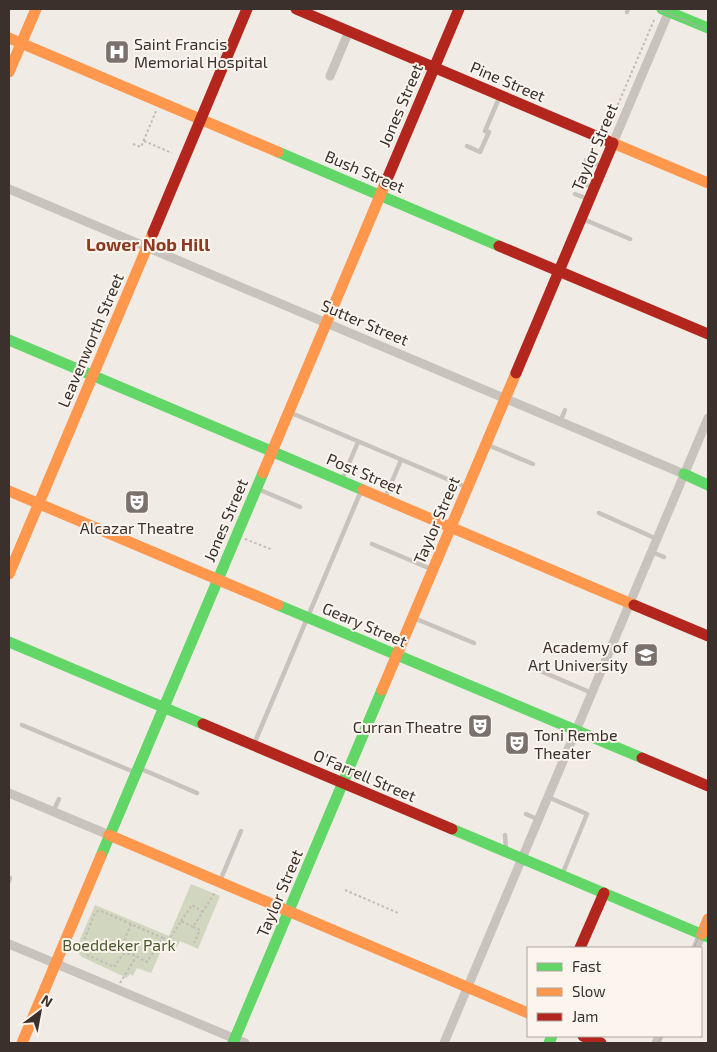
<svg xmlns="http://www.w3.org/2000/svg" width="717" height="1052" font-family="'Exo 2',sans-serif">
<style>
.green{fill:#d1d6bf}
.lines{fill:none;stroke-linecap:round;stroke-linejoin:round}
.path{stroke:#c2bbb6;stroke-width:2;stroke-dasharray:2.5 2.5;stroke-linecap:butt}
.lane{stroke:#c9c3be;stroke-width:4.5}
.street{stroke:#c9c3be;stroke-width:9}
.fast{stroke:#63d668;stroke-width:11}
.slow{stroke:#ff974d;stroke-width:11}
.jam{stroke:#b3261e;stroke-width:11}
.tram{stroke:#b1aca8;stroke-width:1}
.labels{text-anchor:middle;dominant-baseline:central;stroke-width:4;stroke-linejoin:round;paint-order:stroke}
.poi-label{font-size:16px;fill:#3b302b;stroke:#fbf5ee;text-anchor:start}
.street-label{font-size:16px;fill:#3b302b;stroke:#fbf5ee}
.park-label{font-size:16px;fill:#4a5a2e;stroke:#fbf5ee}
.neighbourhood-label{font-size:18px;font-weight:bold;fill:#8c3b22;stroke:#fbf5ee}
</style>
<rect width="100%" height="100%" fill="#f0ebe5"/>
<path class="green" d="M191,884L220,896L198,949L180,941L177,947L165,942L151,973L137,968L133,976L130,974L127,978L82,957C78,953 76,950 78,944L95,905L169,936Z"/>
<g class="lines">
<path class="path" d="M608,128L654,20
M144,141L172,153
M133,144L141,147L156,111
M245,539L273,550
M345,890L398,913
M181,921L192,905L203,912
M131,924L123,943L132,954
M193,927L200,930L194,943
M163,938L101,911H98L95,913L82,945L84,952L87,955L114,967L123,954H132L147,962L163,938L169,940L181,921L193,927L216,891
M120,983L136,957"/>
<path class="lane" d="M627,12L628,9
M467,146L480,152L489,132L485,131L500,96
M586,160L601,166
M577,181L592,187
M575,194L588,199
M583,219L630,239
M289,412L466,487
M560,422L565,410
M488,445L533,464
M342,480L358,442
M258,489L300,507
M385,498L401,460
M599,513L657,539
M372,544L431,569
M652,552L664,557
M414,618L474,643
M531,667L592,693
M22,725L134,772
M254,744L361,491
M139,768L197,793
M548,797L587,814L562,875
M53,812L59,799
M526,814L539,820
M505,835L506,849
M9,881L10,878
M220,881L241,831"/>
<path class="street" d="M330,76L349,31
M613,143L670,9
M9,189L684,474
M9,793L109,835
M9,944L245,1043
M696,948L702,934
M444,1043L708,418
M656,1043L659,1036"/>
<path class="fast" d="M662,9L708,28
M278,152L499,246
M9,340L363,490
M684,474L708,485
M278,605L642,758
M9,642L203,724
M452,829L708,937
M101,856L263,473
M233,1043L382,690
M549,1043L552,1036"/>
<path class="slow" d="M9,38L278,152
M9,72L36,9
M608,141L708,183
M263,473L385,184
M363,490L634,605
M9,491L278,605
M9,574L153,233
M382,690L516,373
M109,835L528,1013
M702,934L708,919
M22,1043L101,856"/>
<path class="jam" d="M296,9L608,141
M385,184L459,9
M153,233L247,9
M499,246L708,334
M516,373L613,143
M634,605L708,636
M203,724L452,829
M642,758L708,786
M580,948L604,893
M583,1036L601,1043"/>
<path class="tram" d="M657,9L708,30
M694,948L708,914
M658,1043L661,1036"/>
</g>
<defs>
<symbol id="hospital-square" viewBox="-11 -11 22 22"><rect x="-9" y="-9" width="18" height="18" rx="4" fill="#7a716c" stroke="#fbf5ee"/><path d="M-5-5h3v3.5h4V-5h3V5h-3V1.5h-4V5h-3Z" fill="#fff"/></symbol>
<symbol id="theatre-square" viewBox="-11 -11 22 22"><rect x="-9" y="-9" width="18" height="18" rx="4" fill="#7a716c" stroke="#fbf5ee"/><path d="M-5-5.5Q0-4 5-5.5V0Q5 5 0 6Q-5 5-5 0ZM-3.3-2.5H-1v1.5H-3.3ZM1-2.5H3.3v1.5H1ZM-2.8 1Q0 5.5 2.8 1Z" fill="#fff"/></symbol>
<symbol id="university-square" viewBox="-11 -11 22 22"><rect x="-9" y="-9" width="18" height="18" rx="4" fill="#7a716c" stroke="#fbf5ee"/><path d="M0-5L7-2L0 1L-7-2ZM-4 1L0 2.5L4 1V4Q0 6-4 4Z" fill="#fff"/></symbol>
</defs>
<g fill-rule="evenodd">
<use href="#hospital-square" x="103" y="38" width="28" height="28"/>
<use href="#theatre-square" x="123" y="488" width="28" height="28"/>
<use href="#university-square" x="632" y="641" width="28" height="28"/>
<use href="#theatre-square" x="466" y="712" width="28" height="28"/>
<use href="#theatre-square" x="503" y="729" width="28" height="28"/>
</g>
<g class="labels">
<g class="poi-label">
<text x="134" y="43">Saint Francis<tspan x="134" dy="18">Memorial Hospital</tspan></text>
<text x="137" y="527" text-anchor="middle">Alcazar Theatre</text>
<text x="628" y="646" text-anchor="end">Academy of<tspan x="628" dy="18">Art University</tspan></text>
<text x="462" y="726" text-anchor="end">Curran Theatre</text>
<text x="534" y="734">Toni Rembe<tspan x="534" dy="18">Theater</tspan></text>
</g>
<g class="street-label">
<text transform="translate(508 81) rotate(23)">Pine Street</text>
<text transform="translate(400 105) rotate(-67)">Jones Street</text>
<text transform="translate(594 147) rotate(-67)">Taylor Street</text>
<text transform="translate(365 171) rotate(23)">Bush Street</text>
<text transform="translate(365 322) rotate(23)">Sutter Street</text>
<text transform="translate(90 340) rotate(-67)">Leavenworth Street</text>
<text transform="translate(365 473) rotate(23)">Post Street</text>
<text transform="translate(225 520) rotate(-67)">Jones Street</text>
<text transform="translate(436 520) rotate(-67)">Taylor Street</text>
<text transform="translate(365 624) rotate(23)">Geary Street</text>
<text transform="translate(365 775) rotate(23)">O'Farrell Street</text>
<text transform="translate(279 893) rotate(-67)">Taylor Street</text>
</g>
<g class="park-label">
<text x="119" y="944">Boeddeker Park</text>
</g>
<g class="neighbourhood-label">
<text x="148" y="244">Lower Nob Hill</text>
</g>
</g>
<rect width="717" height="1052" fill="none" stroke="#3b302b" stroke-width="20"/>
<rect x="527" y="947" width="175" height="90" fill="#fbf5ee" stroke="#aea6a0"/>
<rect x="537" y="963" width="25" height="8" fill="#63d668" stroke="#aea6a0"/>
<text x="572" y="972" font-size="15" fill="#3b302b">Fast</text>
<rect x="537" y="988" width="25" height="8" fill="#ff974d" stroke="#aea6a0"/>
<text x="572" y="997" font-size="15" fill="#3b302b">Slow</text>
<rect x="537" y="1013" width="25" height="8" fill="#b3261e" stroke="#aea6a0"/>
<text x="572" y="1022" font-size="15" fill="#3b302b">Jam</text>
<g transform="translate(40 1012) rotate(32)" stroke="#fbf5ee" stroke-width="4" paint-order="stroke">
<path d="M0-4L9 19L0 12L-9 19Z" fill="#3b302b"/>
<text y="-8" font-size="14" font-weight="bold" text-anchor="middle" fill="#3b302b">N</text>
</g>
</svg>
